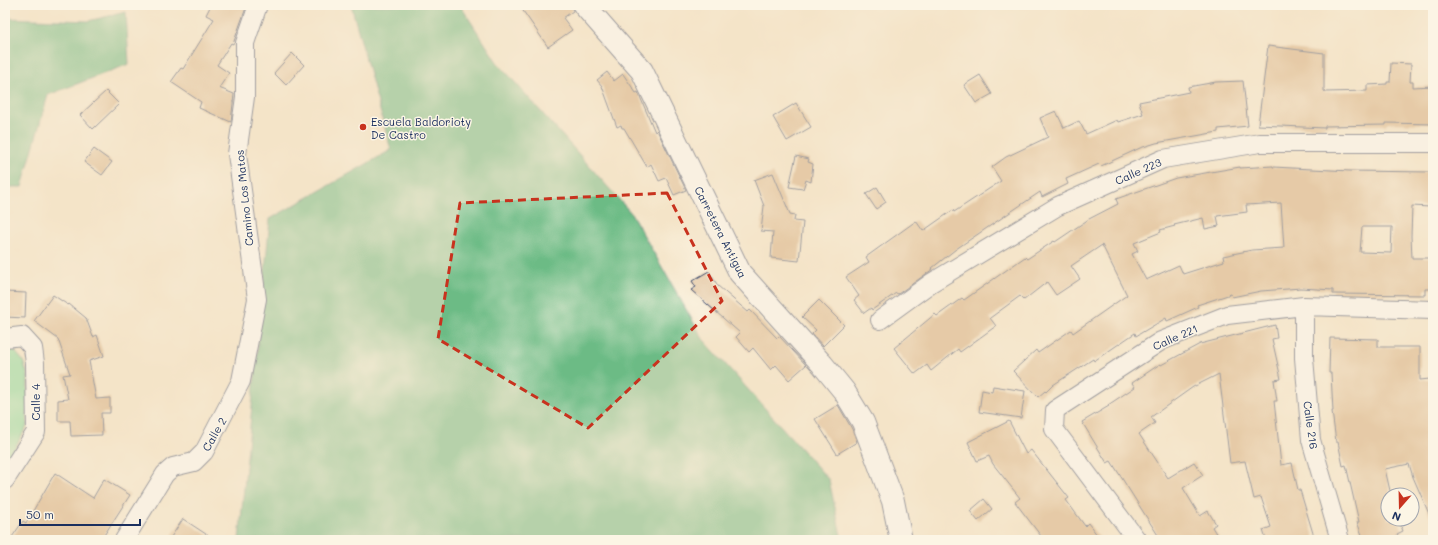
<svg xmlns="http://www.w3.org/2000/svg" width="1438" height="545" font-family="Mali,sans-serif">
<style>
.green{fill:#85db9e;stroke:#50857e}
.forest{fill:#6cbb85;stroke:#447572}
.building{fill:#d5ac7e;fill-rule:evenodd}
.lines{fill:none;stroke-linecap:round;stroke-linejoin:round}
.minor-casing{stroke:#3c4a6e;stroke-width:20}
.tertiary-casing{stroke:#3c4a6e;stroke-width:24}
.minor{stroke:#fff;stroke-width:18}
.tertiary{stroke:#fff;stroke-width:22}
.marked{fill:none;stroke:#c8321e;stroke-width:3;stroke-dasharray:8 5;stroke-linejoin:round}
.poi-dot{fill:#c8321e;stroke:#fcf5e5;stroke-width:1.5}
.labels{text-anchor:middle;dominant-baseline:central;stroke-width:3;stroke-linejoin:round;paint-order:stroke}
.poi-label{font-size:11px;fill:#1b2f5e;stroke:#fcf5e5;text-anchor:start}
.street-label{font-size:11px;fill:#1b2f5e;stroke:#fcf5e5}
</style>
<rect width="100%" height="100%" fill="#fcf5e5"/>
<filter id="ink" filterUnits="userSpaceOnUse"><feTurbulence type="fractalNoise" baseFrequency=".025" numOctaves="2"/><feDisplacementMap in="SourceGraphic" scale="8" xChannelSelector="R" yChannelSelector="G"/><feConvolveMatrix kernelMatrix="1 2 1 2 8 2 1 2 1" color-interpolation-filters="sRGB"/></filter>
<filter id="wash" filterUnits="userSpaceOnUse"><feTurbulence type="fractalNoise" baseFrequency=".012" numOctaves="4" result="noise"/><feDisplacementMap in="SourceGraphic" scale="16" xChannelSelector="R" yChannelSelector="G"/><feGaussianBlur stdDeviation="0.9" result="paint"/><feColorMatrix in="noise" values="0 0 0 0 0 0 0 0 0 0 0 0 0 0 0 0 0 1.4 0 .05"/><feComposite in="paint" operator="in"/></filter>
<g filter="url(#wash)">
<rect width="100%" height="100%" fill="#f4e4c8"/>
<path class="green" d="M13,349L23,361L28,376L27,426L5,466V350Z"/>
<path class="forest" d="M351,5H460L497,62L631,213L703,339L829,480L842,540H239L270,219L391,150Z
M126,12L129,64L48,95L22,187H5V18L88,21Z"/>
<g id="blocks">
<path class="building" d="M211,5H247L233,44L231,43L217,65L229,73L219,88L234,94L231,122L199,108L201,102L171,82L181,68L183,69L214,19L206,15Z
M519,5H572L573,11L563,18L572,30L548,47Z
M1268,46L1324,53V91L1326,92L1367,91V85L1387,84V82H1390L1391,63L1411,64L1410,82H1413V87L1433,86V124L1386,123V125L1325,126V128L1258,125Z
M292,53L304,65L286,85L274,73Z
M607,72L614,81L623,74L636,93L638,92L655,132L657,130L686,190L674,195L666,178L659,181L651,164L647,167L624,128H622L621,125L617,127L602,86L597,80Z
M980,75L992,94L976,103L964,85Z
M1243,81L1248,126L1218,129V132L1156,143L1140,148L1101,166L1099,164L1066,179L1068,184L1042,197L1040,192L956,249L932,268L933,269L898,294L896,293L872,310L871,308L864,313L854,300L859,296L846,277L869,262L866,257L916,221L923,231L953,210L954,212L1001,181L992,167L1006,157L1048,137L1040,118L1056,111L1064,128L1079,121L1086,134L1117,120L1118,122L1143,114L1139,102L1189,92L1188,87L1216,82Z
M106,91L119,104L93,129L80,115Z
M796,103L811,127L787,141L773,117Z
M94,149L112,162L102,175L84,162Z
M796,156L809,159L808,162L813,164L811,182L806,180L803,189L789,187Z
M1273,166V167L1350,171L1431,172L1430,207L1412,206L1411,236L1412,258H1433V289H1425V295L1333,294V290L1301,288L1261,291L1232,297L1231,294L1197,305L1198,307L1167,321L1166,318L1136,336L1135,333L1094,361L1093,359L1053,385L1046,392L1045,391L1038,397L1013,371L1036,350L1038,353L1071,330L1073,333L1127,295L1102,245L1071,266L1080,279L1056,295L1047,282L1024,300L1020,296L990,318L996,326L960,352L958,349L931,371L927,365L915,374L894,348L935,314L937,316L962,298L964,300L1025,257L1027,259L1054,241L1055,242L1089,219L1118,204L1116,199L1176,178L1240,167V168ZM1281,203L1284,248L1252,250L1223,256L1224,261L1183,274L1179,265L1146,280L1132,254L1138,251L1134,243L1161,232L1160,230L1175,226L1174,225L1203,218L1205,229L1219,226L1217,216L1247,212L1246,205ZM1362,227H1392L1391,253L1360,252Z
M773,173L790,214L795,215L794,221L803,222L799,261L771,258L773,232L761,231L764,206L754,180Z
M877,187L886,202L876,209L866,194Z
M709,271L718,286L748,312L750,310L777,338L779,336L806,365L789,380L776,365L771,370L753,348L749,352L736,337L740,333L691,290L696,287L692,281Z
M5,292L26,293L25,318L5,317Z
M53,295L68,305L69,304L86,318L93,337L97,335L104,356L89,361L96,399L110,398V413H101L102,435L71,436L70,421H58V400L68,399L63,375L70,374L58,339L34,321Z
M819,300L844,325L823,346L812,334L816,330L802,317Z
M1275,325L1277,338L1272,339L1281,379L1274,380L1277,401H1274L1281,465L1292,463L1298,490H1300L1315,540H1266L1263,530L1271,527L1261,497L1254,499L1245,461L1230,463L1219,374L1193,387L1151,417L1155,423L1139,434L1168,478L1194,462L1203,475L1183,488L1200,516L1208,511L1216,524L1212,527L1220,540H1161L1111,461L1107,463L1082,422L1109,406L1108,405L1135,387L1132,383L1160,364L1161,365L1200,344Z
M1330,338L1378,339V347H1420V380L1430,379L1433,397V523L1413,477L1409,464L1385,469L1391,495H1388V519H1398L1403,531L1397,534L1400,540H1364L1357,522H1359L1346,465L1343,466L1338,442H1336L1332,411H1333L1331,373H1329Z
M993,386L1025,391L1021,418L979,412L982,390L992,392Z
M838,405L852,429L857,442L837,454L815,419Z
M1009,421L1026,454L1031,450L1069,498L1066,500L1085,526L1088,523L1101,540H1044L1015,502L1020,498L993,464L989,456L977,461L968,442Z
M55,473L93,498L104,479L130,495L101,540H10L23,521L26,523Z
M984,499L992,509L978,521L970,511Z
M183,519L215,540H169Z"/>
</g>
</g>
<g filter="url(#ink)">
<use href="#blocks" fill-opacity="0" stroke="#3c4a6e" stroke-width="1"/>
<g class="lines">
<defs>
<path id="minor" d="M1304,306V358L1311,440L1340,540
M880,320L931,283L1058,206L1163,159L1260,143H1433
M5,338L22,336L33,348L35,363L36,432L5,480
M124,540L165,474L173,467L194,462L204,452L241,381L257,299L237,154L245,97V43L258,5
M1137,540L1054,429L1055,410L1161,341L1227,315L1304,306L1433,310"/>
<path id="tertiary" d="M584,5L642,71L740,273L822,364L844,391L863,422L893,501L901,540"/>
</defs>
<use href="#minor" class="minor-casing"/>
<use href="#tertiary" class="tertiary-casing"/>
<use href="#minor" class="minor"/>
<use href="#tertiary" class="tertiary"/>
</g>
</g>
<path d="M0 0H1438V545H0ZM667,193L722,301L588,428L438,339L460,203Z" fill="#f4e4c8" fill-opacity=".55" fill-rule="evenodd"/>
<path class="marked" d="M667,193L722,301L588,428L438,339L460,203Z"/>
<circle class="poi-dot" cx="363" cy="127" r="4"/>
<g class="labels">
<g class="poi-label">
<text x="371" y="121">Escuela Baldorioty<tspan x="371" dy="13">De Castro</tspan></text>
</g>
<g class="street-label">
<text transform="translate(1138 171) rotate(-24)">Calle 223</text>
<text transform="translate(244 198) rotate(-96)">Camino Los Matos</text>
<text transform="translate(721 232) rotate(63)">Carretera Antigua</text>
<text transform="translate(1175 337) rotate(-24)">Calle 221</text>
<text transform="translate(35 402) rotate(-90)">Calle 4</text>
<text transform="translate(1311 425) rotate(82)">Calle 216</text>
<text transform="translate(214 434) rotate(-60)">Calle 2</text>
</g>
</g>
<rect width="1438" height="545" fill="none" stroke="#fcf5e5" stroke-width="20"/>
<g transform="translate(1400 507) rotate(200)"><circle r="19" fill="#fcf5e5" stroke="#a2a6af"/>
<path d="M0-3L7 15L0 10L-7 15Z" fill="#c8321e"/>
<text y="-6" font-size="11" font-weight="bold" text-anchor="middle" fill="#1b2f5e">N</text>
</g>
<path d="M20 519v6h120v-6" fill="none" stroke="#1b2f5e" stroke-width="2"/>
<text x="26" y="519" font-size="12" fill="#1b2f5e" stroke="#fcf5e5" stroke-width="3" paint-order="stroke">50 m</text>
</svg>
